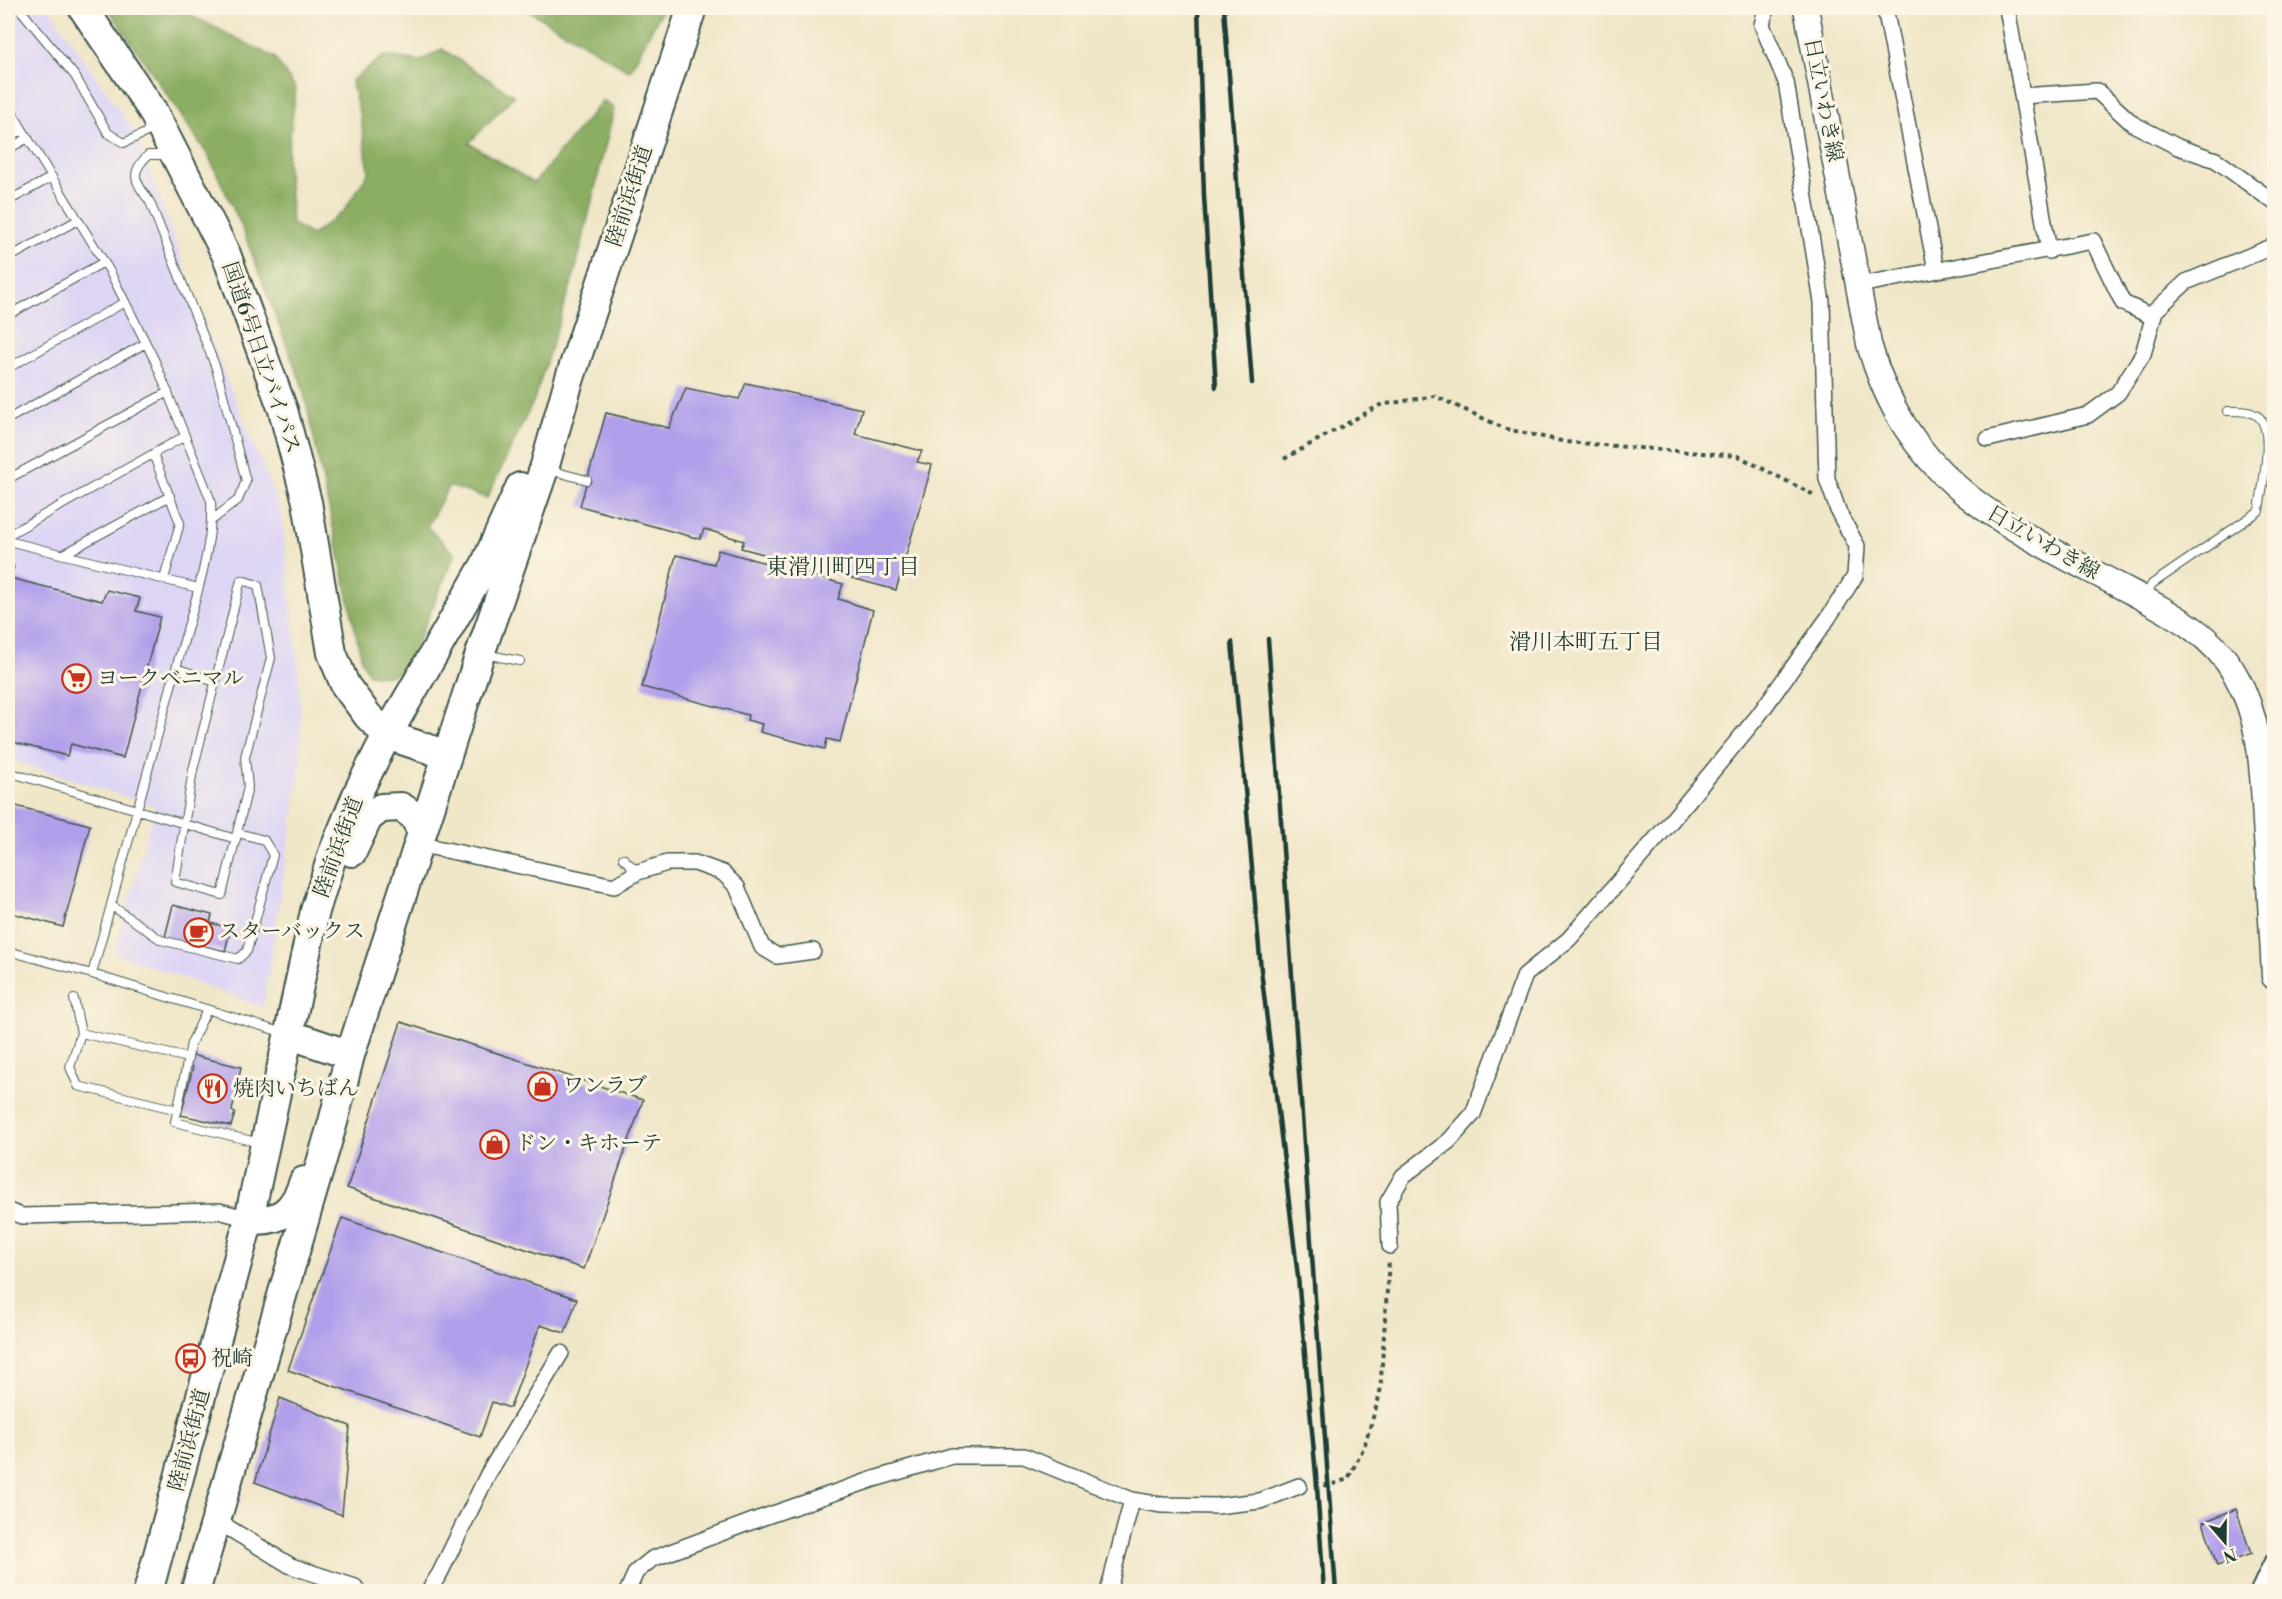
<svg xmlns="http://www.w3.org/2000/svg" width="2282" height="1599" font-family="'Libre Bodoni','Noto Serif JP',serif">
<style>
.built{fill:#ded5f5}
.forest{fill:#8cae62;stroke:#56764b;stroke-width:1.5}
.building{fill:#b29feb}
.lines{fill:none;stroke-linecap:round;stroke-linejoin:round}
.lane-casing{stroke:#3e564a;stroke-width:10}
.street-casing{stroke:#3e564a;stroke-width:18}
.secondary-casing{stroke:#3e564a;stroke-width:26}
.primary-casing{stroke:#3e564a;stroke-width:27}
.highway-casing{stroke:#3e564a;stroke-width:32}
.path{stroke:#3e564a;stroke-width:4;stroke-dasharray:4.5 4.5;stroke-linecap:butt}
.lane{stroke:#fff;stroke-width:8}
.street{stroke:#fff;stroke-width:15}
.secondary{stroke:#fff;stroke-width:22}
.primary{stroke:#fff;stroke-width:24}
.highway{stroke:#fff;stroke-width:28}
.rail{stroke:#1f3d34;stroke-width:4.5}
.labels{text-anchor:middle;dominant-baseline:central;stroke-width:6;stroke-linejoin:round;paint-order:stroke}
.street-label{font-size:21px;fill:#1f3d34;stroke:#fcf5e5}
.poi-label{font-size:21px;fill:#1f3d34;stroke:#fcf5e5;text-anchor:start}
.neighbourhood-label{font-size:22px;fill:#1f3d34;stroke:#fcf5e5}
</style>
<rect width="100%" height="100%" fill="#fcf5e5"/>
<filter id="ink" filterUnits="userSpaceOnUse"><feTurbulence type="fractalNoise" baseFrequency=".0167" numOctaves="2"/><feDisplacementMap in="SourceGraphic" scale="12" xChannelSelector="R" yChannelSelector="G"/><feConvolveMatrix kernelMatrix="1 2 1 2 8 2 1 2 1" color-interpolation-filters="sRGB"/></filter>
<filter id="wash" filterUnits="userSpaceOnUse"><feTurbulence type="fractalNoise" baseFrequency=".008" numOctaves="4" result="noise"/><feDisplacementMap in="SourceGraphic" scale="24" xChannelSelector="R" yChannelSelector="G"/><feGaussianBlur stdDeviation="1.35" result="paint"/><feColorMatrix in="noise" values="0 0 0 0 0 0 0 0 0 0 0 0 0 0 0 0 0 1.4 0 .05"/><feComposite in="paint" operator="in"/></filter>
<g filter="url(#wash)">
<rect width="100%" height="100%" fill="#f0e6c8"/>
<path class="built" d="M8,8H49L138,138L210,338L281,512L299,677L301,722L299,778L263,1007L115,953L155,806L8,759Z"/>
<path class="forest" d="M108,8H176L274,57L296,89L287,158L292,224L312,235L344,211L369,172L360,115L351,81L384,56L421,61L442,49L514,96L469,143L534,183L603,100L614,109L575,272L534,400L487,498L449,486L427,527L455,554L413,652L402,671L388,676L369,674L362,661L303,388L241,225L208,155Z
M524,8H663L630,71Z"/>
<g id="blocks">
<path class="building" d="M746,383L862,409L855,434L922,451L917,462L932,465L896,590L741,548L744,541L704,529L700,539L580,506L606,413L669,428L686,388L739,399Z
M718,550L843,584L838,599L873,610L840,742L827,739L825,749L760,732L762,724L747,720L748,715L642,687L676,555L714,564Z
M8,565L14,567L10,578L102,601L107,590L140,598L136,611L160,617L123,758L71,744L67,756L8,741Z
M8,804L90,825L63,927L8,912Z
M173,905L212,915L210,923L231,928L225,951L165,937Z
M401,1022L643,1100L584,1269L347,1188Z
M191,1055L241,1067L232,1111L235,1113L231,1126L181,1115L193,1067L189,1066Z
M342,1218L577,1299L565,1333L540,1325L510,1408L492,1402L480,1437L288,1370Z
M280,1398L350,1426L342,1515L255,1482Z
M2236,1509L2251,1554L2217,1566L2203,1522Z"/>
</g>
</g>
<g filter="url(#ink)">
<use href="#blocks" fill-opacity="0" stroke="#3e564a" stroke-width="1.5"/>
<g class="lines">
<defs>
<path id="lane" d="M19,8L75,76L108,133L124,143L147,132L149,123
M8,105L24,132
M8,132H24L109,270L155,361L211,501C214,547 191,615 178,661C150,766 121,870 92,974
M8,149L28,138
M166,159L163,155H148C128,174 136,182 150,202L216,368L246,481L238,500L212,520
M8,201L52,177
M8,258L78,220
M8,315L104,262
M8,368L125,302
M8,419L146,343
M153,454L180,523L164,579
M549,470L587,480
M8,479L168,392
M8,535L185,436
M8,541L198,588
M64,554L170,496
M241,580L258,585L271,658L245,757L248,787L222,895L175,882L193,770Z
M2145,598L2152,584L2259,511C2261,490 2277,426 2256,415C2247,410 2236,411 2227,411
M484,654L520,661
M176,668L215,682
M8,772L236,839
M623,858L638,872
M111,905L161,940L238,959L247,951L273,855L264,840L238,833
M8,951L92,974L284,1033
M74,999L81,1033
M207,1010L191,1043L175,1122L260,1143
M178,1110L78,1086L70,1067L81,1033L188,1058"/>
<path id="street" d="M1885,8L1936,270
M2007,8L2049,251
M2022,96L2097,91L2133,124L2178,147L2216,160L2274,202
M1859,285L2093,241L2123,303L2153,317
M1988,439L2088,415L2118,393L2143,354L2155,311L2186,282L2274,246
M418,844L614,886L638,872L667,863H695L723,873L737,887L762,947L777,956L813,951
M8,1211L22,1216L219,1211L249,1219
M1390,1246L1388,1202L1403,1176L1449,1141L1473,1114L1525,975L1569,939L1667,826L1758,716L1828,618L1855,576L1857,546L1839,513L1827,479L1822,302L1786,82L1762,25L1766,8
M217,1521L291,1566L355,1587L359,1592
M428,1592L440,1573L488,1474L561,1353
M627,1592L636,1572L652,1559L761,1518L874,1479L952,1456H1024L1132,1500L1162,1505L1216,1506L1260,1501L1299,1486
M1108,1592L1132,1500"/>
<path id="secondary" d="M2262,1592L2274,1566"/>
<path id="primary" d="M1806,8L1869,344C1910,489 2012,528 2133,593C2172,614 2212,634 2235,674C2264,724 2262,781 2266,837C2269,884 2272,931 2274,977"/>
<path id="highway" d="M83,8L152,110L226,254L283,410L307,502L332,653L345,685L368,716L387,735L447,755
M352,852L368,818L381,808L401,807L413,815L422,831
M288,1034L350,1055
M249,1219C280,1223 294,1211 304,1181
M148,1592L249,1219L315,911L333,853L359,790L387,735L485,565L520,487
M195,1592L333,1122L350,1055L480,654L544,469L568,384L692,8"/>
</defs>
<use href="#lane" class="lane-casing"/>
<use href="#street" class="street-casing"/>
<use href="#secondary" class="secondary-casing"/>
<use href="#primary" class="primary-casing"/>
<use href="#highway" class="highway-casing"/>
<path class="path" d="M1284,459L1380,405L1435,396L1506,429L1566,442L1738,456L1814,495
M1315,1486L1330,1485L1348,1479L1364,1447L1380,1394L1389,1260"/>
<use href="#lane" class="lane"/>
<use href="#street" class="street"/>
<use href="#secondary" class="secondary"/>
<use href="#primary" class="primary"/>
<use href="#highway" class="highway"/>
<path class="rail" d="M1198,8L1204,196L1216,387
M1224,8L1252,383
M1268,639L1336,1592
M1232,642L1261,970L1298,1277L1317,1486L1324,1592"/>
</g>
</g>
<defs>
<symbol id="supermarket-ring" viewBox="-11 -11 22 22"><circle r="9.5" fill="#fcf5e5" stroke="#c8321e" stroke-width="1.5"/><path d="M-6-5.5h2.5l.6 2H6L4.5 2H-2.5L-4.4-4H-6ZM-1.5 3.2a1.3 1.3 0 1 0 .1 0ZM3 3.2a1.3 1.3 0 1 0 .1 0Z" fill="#c8321e"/></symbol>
<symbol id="cafe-ring" viewBox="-11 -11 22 22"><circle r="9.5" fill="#fcf5e5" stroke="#c8321e" stroke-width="1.5"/><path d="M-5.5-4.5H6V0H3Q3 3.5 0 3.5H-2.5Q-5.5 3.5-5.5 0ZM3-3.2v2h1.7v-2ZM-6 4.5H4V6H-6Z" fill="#c8321e"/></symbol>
<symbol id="shop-ring" viewBox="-11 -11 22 22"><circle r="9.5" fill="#fcf5e5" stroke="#c8321e" stroke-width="1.5"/><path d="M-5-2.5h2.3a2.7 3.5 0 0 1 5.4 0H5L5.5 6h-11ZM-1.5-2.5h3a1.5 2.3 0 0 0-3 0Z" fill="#c8321e"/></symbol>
<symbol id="restaurant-ring" viewBox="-11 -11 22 22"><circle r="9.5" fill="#fcf5e5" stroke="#c8321e" stroke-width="1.5"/><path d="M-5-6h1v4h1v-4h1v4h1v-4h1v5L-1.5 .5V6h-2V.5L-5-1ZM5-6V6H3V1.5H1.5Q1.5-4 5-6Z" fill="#c8321e"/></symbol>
<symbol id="bus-ring" viewBox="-11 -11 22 22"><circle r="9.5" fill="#fcf5e5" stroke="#c8321e" stroke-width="1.5"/><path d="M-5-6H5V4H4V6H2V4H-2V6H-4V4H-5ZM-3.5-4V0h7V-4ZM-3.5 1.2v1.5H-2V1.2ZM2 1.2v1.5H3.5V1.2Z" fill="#c8321e"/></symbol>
</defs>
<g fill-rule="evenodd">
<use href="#supermarket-ring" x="60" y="662" width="33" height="33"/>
<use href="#cafe-ring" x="182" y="916" width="33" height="33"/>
<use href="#shop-ring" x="526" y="1070" width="33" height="33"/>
<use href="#restaurant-ring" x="196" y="1072" width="33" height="33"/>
<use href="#shop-ring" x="478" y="1128" width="33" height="33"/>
<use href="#bus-ring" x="174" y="1342" width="33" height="33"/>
</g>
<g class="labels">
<g class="street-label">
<text transform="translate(1823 100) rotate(79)">日立いわき線</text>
<text transform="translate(630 196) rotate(-72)">陸前浜街道</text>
<text transform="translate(261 358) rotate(71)">国道6号日立バイパス</text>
<text transform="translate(2043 543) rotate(30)">日立いわき線</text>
<text transform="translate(339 847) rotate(-70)">陸前浜街道</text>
<text transform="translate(190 1440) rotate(-75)">陸前浜街道</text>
</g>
<g class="poi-label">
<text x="97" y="679">ヨークベニマル</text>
<text x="219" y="932">スターバックス</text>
<text x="563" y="1086">ワンラブ</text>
<text x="233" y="1089">焼肉いちばん</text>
<text x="515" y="1144">ドン・キホーテ</text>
<text x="211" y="1359">祝崎</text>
</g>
<g class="neighbourhood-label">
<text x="843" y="567">東滑川町四丁目</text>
<text x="1586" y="642">滑川本町五丁目</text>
</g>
</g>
<rect width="2282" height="1599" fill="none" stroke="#fcf5e5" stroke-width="30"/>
<g transform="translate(2225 1542) rotate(160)" stroke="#fcf5e5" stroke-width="4.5" paint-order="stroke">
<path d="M0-4.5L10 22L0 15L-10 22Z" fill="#1f3d34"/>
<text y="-9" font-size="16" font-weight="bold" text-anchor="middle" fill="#1f3d34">N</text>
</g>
</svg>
